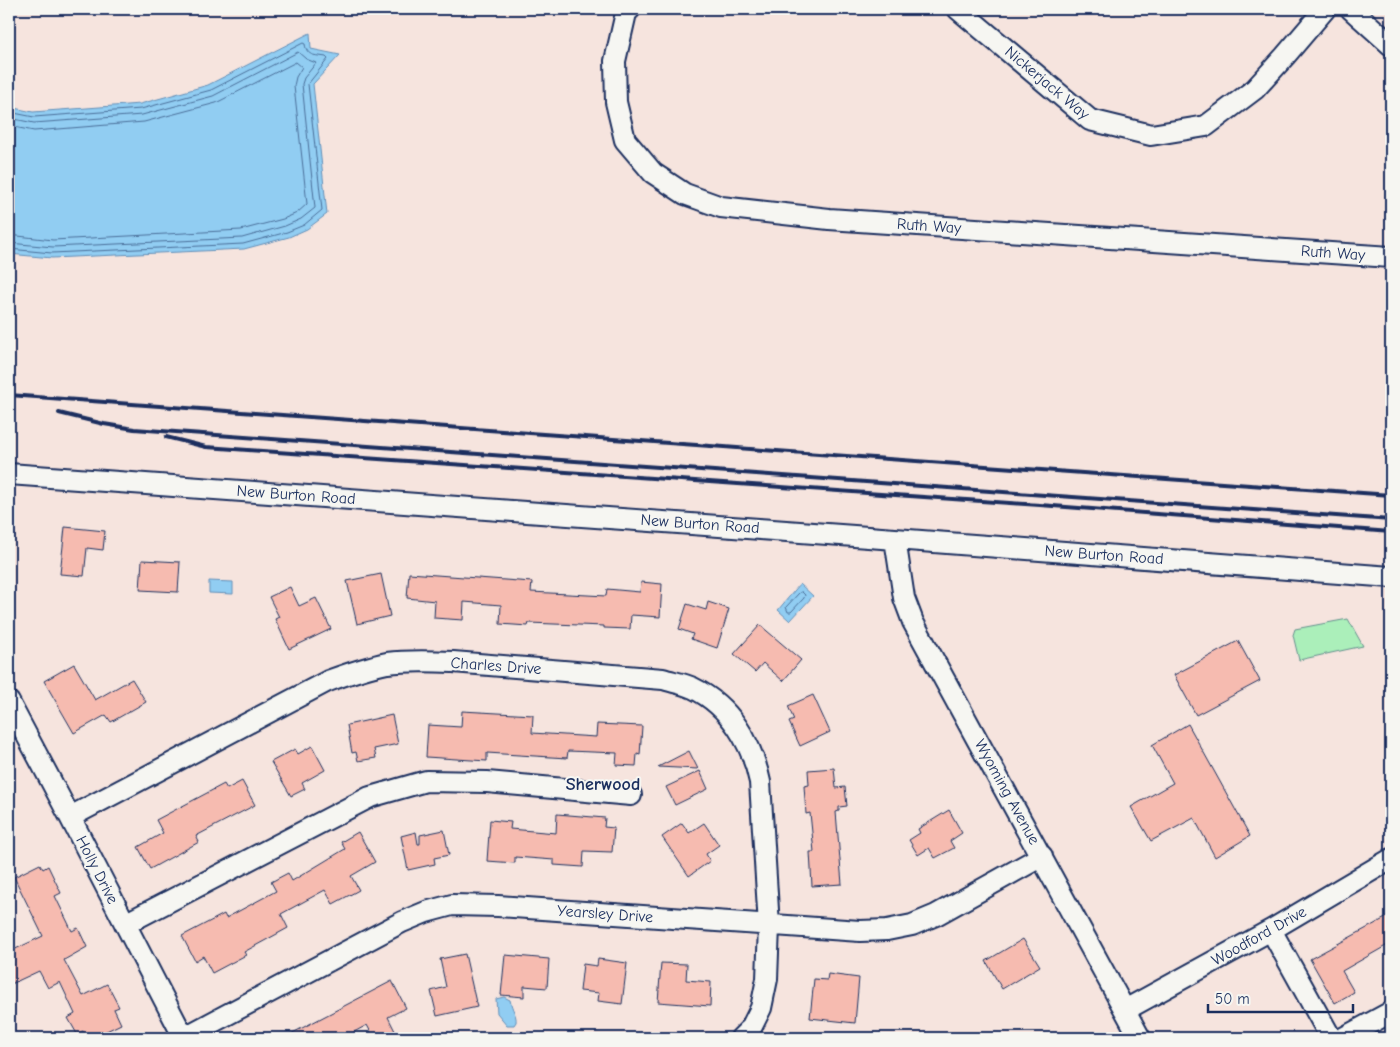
<svg xmlns="http://www.w3.org/2000/svg" width="1400" height="1047" font-family="'Comic Neue',sans-serif">
<style>
.green{fill:#abefba;stroke:#638f8c}
.water{fill:#91cdf2;stroke:#628eb7}
.lines{fill:none;stroke-linecap:round;stroke-linejoin:round}
.shore{stroke:#4a6e99;stroke-width:1}
.building{fill:#f6bbb0;stroke:#1b2f5e}
.minor-casing{stroke:#1b2f5e;stroke-width:24}
.minor{stroke:#f6f6f2;stroke-width:20}
.rail{stroke:#1b2f5e;stroke-width:4}
.labels{text-anchor:middle;dominant-baseline:central;stroke-width:4;stroke-linejoin:round;paint-order:stroke}
.street-label{font-size:16px;fill:#1b2f5e;stroke:#f6f6f2}
.neighbourhood-label{font-size:18px;font-weight:bold;fill:#1b2f5e;stroke:#f6f6f2}
</style>
<rect width="100%" height="100%" fill="#f6e4de"/>
<filter id="ink" filterUnits="userSpaceOnUse"><feTurbulence type="fractalNoise" baseFrequency=".02" numOctaves="2"/><feDisplacementMap in="SourceGraphic" scale="10" xChannelSelector="R" yChannelSelector="G"/><feConvolveMatrix kernelMatrix="1 2 1 2 8 2 1 2 1" color-interpolation-filters="sRGB"/></filter>
<g filter="url(#ink)">
<path class="green" d="M1348,619L1363,646L1299,660L1293,635L1295,629Z"/>
<path class="water" d="M310,33L311,49L340,55L313,84L327,214L307,229L289,237L244,249L52,258L9,254V107L33,112L140,104L208,85Z
M209,581L233,582V594L209,593Z
M800,584L813,596L790,621L778,610Z
M504,997L510,1000C512,1010 517,1015 516,1022L514,1025H507L497,1013L496,999Z"/>
<g class="lines">
<path class="shore" d="M9,112L34,117L141,109L211,90L303,43L305,44C307,57 315,55 326,57L328,59L308,84L322,210L304,225L287,232L243,244L52,253L9,249
M9,118L34,123L142,115L213,96L298,52L306,59L316,63L304,78L302,84L315,208L301,219L285,226L242,238L53,247L9,243
M9,126L34,131L144,122L216,103L296,62L302,67L296,77L294,86L307,204L297,213L283,219L241,230L53,240L9,235
M802,592L805,595L804,598L791,612H788L786,607L799,593Z"/>
</g>
<path class="building" d="M65,527L105,531L103,550L87,548L84,576L60,574Z
M142,560L180,562L178,592L140,590Z
M409,573L532,582L531,592L606,596L607,589L640,592L641,582L662,584L660,617L631,615L630,629L604,628V626L529,623L528,626L500,624L501,605L464,602L463,620L434,618L435,601L407,598Z
M381,574L390,616L357,624L347,581Z
M290,587L299,606L316,598L331,629L289,649L275,619L279,617L269,597Z
M708,602L729,609L717,648L691,639L693,634L679,629L687,604L706,610Z
M760,625L801,660L783,681L763,663L755,672L734,654Z
M1238,641L1260,681L1196,715L1174,675Z
M74,664L95,700L132,679L146,702L111,722L106,715L74,733L44,681Z
M813,695L830,732L800,746L789,722L794,720L788,706Z
M462,711L533,715L532,733L596,737L597,724L642,726L640,755L637,754L636,766L616,765L617,753L568,751L567,758L487,753V761L426,757L428,725L461,727Z
M392,715L398,744L374,749L376,758L358,761L356,752L352,753L347,725Z
M1188,724L1250,836L1215,857L1194,818L1151,841L1131,807L1173,783L1152,745Z
M312,746L325,770L302,783L305,789L291,796L271,762L295,749L298,754Z
M689,751L698,769L658,767Z
M834,768L836,788L845,787L847,806L839,807V811L836,812L842,884L812,886L810,852H814L810,813L806,814L804,786L809,785L808,770Z
M700,771L708,789L675,805L666,787Z
M242,781L255,805L196,836L199,842L150,869L138,847L163,833L156,820L224,784L227,789Z
M949,810L962,833L950,841L954,848L935,858L929,848L918,855L909,840L920,833L918,829Z
M557,814L605,818L604,827L614,828L612,852L584,851L583,867L554,865V860L515,857V863L487,861L490,820L511,822L510,829L556,833Z
M682,823L689,833L704,823L719,845L706,854L710,861L689,876L662,837Z
M444,830L449,855L434,858L435,864L408,870L401,836L416,832L418,844H420V835Z
M358,832L375,862L351,876L359,890L333,904L325,890L281,914L288,928L244,952L246,955L212,973L203,956L195,961L182,936L224,914L226,918L276,891L271,882L288,873L292,881L345,849L341,842Z
M40,864L43,869L48,866L61,893L55,896L72,931L78,928L87,947L64,960L83,996L107,984L119,1007L114,1009L121,1024L92,1038H86L83,1031L77,1034L68,1018L75,1014L60,982L48,988L39,971L9,985V952L43,936L14,877Z
M1391,915V943L1342,971L1354,992L1335,1003L1310,959Z
M1023,939L1040,966L1002,989L986,961Z
M465,954L477,1007L437,1016L431,991L446,987L440,959Z
M505,955L549,959L547,988L524,986V997L501,995Z
M598,959L627,963L622,1004L598,1001L599,993L580,991L583,964L597,966Z
M661,963L687,964L686,980L711,982L710,1006L658,1002Z
M828,974L859,978L855,1023L810,1018L814,979L827,980Z
M392,981L406,1008L388,1017L395,1031L381,1038H374L367,1025L343,1038H283Z"/>
<g class="lines">
<defs>
<path id="minor" d="M630,9L626,13L615,61L616,102L625,140L653,173L685,194L721,207L829,219L1391,257
M958,9L1090,120L1151,135L1206,126L1255,89L1285,56L1325,9
M1351,9L1391,45
M9,474L895,539L1391,577
M895,539L904,598L913,622L1140,1038
M9,702L70,817L184,1038
M70,817L328,681C347,674 367,667 387,663C409,660 431,661 453,662L663,679C673,682 684,684 693,688C730,706 752,743 760,782L769,926L767,979L761,1008L751,1028L741,1038
M125,924L370,797L426,781L487,782L631,795
M1271,930L1331,1038
M1125,1010L1271,930L1391,859
M183,1038L402,922L426,912L452,905L498,906L860,931L887,930L912,925L936,915L1042,856
M1343,1038L1391,1012"/>
</defs>
<use href="#minor" class="minor-casing"/>
<use href="#minor" class="minor"/>
<path class="rail" d="M9,395C470,429 930,462 1391,495
M59,413L104,424L134,429L1391,520
M166,437L206,447L1040,505L1391,532"/>
</g>
</g>
<g class="labels">
<g class="street-label">
<text transform="translate(1047 83) rotate(40)">Nickerjack Way</text>
<text transform="translate(929 226) rotate(4)">Ruth Way</text>
<text transform="translate(1333 253) rotate(4)">Ruth Way</text>
<text transform="translate(296 495) rotate(4)">New Burton Road</text>
<text transform="translate(700 524) rotate(4)">New Burton Road</text>
<text transform="translate(1104 555) rotate(4)">New Burton Road</text>
<text transform="translate(496 666) rotate(4)">Charles Drive</text>
<text transform="translate(1007 792) rotate(61)">Wyoming Avenue</text>
<text transform="translate(97 870) rotate(63)">Holly Drive</text>
<text transform="translate(605 914) rotate(4)">Yearsley Drive</text>
<text transform="translate(1259 936) rotate(-29)">Woodford Drive</text>
</g>
<g class="neighbourhood-label">
<text x="603" y="784">Sherwood</text>
</g>
</g>
<rect width="1400" height="1047" fill="none" stroke="#f6f6f2" stroke-width="30"/>
<rect x="15" y="15" width="1370" height="1017" fill="none" stroke="#1b2f5e" stroke-width="2" filter="url(#ink)"/>
<path d="M1208 1004v8h145v-8" fill="none" stroke="#1b2f5e" stroke-width="2.5"/>
<text x="1215" y="1004" font-size="15" fill="#1b2f5e" stroke="#f6f6f2" stroke-width="4" paint-order="stroke">50 m</text>
</svg>
